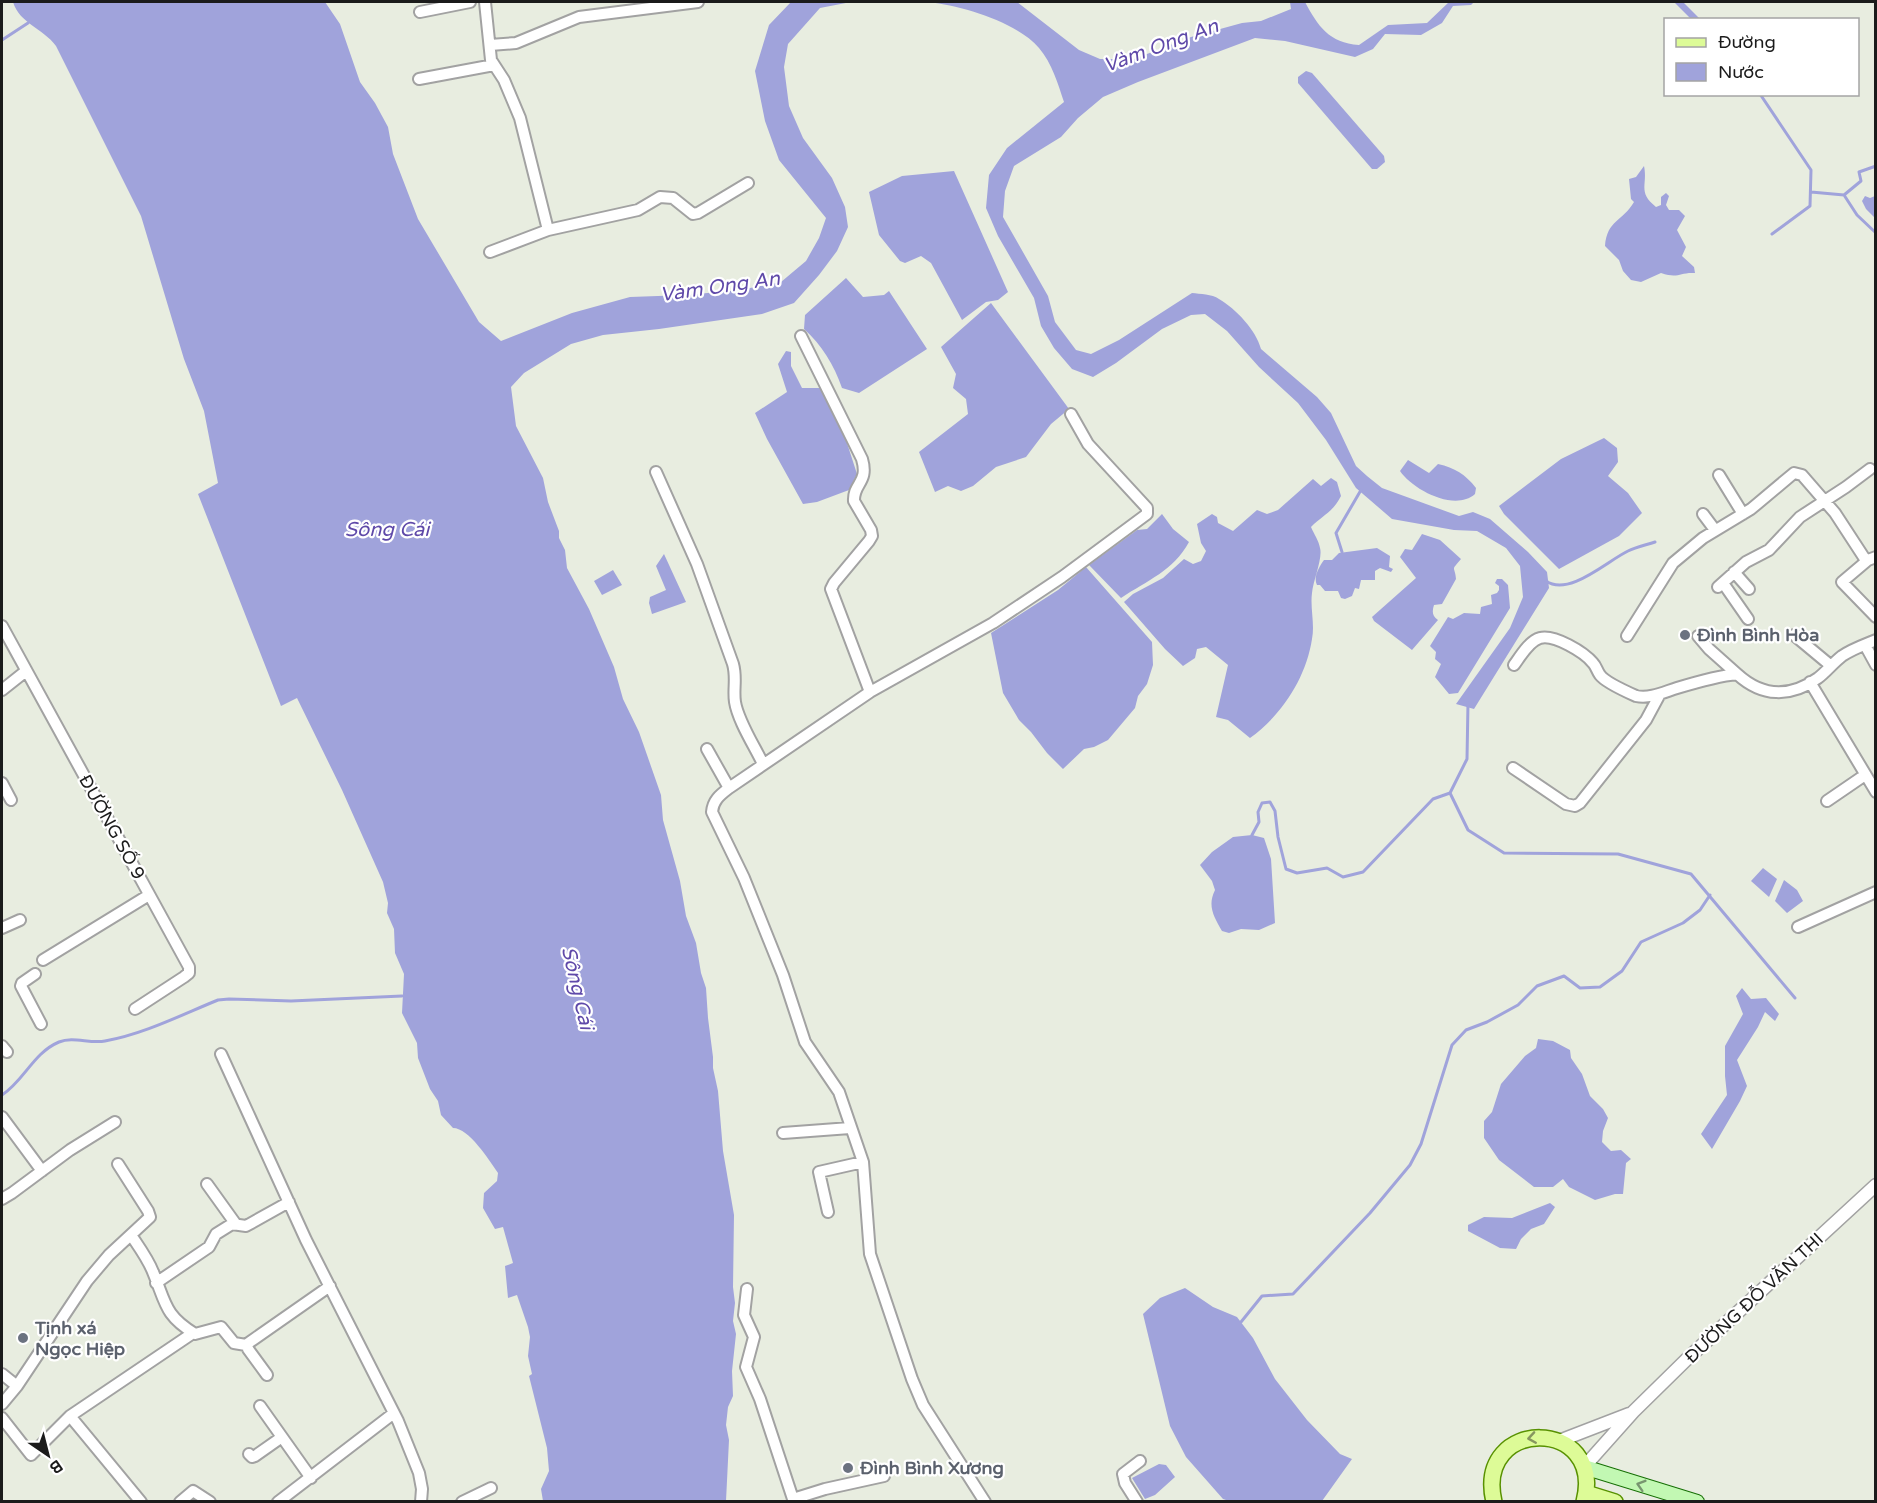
<svg xmlns="http://www.w3.org/2000/svg" width="1877" height="1503" font-family="'Varela Round',sans-serif">
<style>
.water{fill:#a0a3db}
.lines{fill:none;stroke-linecap:round;stroke-linejoin:round}
.stream{stroke:#a0a3db;stroke-width:3}
.minor-casing{stroke:#a2a2a2;stroke-width:14}
.tertiary-casing{stroke:#a2a2a2;stroke-width:15}
.secondary-casing{stroke:#166f05;stroke-width:16}
.primary-casing{stroke:#589101;stroke-width:18}
.minor{stroke:#fff;stroke-width:10}
.tertiary{stroke:#fff;stroke-width:12}
.secondary{stroke:#c2f8b3;stroke-width:14}
.primary{stroke:#ddfb97;stroke-width:15}
.oneway{stroke:#86965f}
.oneway2{stroke:#77956f}
.worship-dot{fill:#6b7280;stroke:#fff;stroke-width:2}
.labels{text-anchor:middle;dominant-baseline:central;stroke-width:4.5;stroke-linejoin:round;paint-order:stroke}
.worship-label{font-size:18px;font-weight:bold;fill:#5b616d;stroke:#fff;text-anchor:start}
.street-label{font-size:18px;fill:#1b1b1b;stroke:#fff}
.water-label{font-size:20px;font-style:italic;fill:#5f49a9;stroke:#fff}
</style>
<rect width="100%" height="100%" fill="#e8ede0"/>
<path class="water" d="M13,2H325L340,24L360,82L375,103L388,127L393,154L418,219L479,322L501,341L572,313L630,297L686,295L740,290L781,282L806,261L819,238L826,218L779,160L765,121L755,71L769,25L791,2H851L820,8L788,44L784,67L789,106L803,138L832,178L845,207L848,227L837,251L819,275L794,303L762,314L659,329L603,335L571,344L524,373L511,387L516,426L543,478L548,502L559,531V538L565,550L567,568L589,609L614,667L623,699L639,732L661,795L663,820L680,881L686,916L696,943L701,973L706,988L708,1018L713,1057V1068L718,1091L723,1151L734,1215L733,1287L735,1303L733,1321L736,1334L732,1371L733,1396L728,1407L726,1425L729,1440L726,1501H543L541,1489L549,1471L547,1448L529,1376L532,1374L528,1356L530,1337L528,1327L517,1295L508,1298L505,1266L513,1263L503,1227L495,1229L483,1208L484,1193L497,1181L498,1173C489,1160 469,1128 453,1128L441,1115L438,1101L430,1089L418,1058L417,1043L402,1013L404,974L395,953L394,929L387,913L388,903L383,882L342,790L297,698L281,706L198,494L218,483L204,411L184,359L141,216L56,46C43,28 20,24 13,2Z
M929,2H1017L1079,50L1100,59H1134L1191,37L1242,23L1261,21L1291,9L1290,2H1305C1318,26 1329,43 1359,45L1388,25L1427,23L1449,2H1474L1471,5L1453,6L1442,23L1421,35L1385,34L1373,49L1355,57L1285,41L1255,38L1138,82L1103,97L1078,118L1061,137L1014,166L1005,191L1003,217L1048,296L1055,322L1076,350L1091,354L1119,340L1192,293C1200,294 1212,294 1219,299C1236,309 1256,330 1261,349L1317,397L1331,413L1356,466L1367,476L1382,488L1459,516L1473,512L1490,519L1528,552L1547,572L1549,588L1474,709L1456,704L1510,628L1523,597L1520,566L1506,548L1477,531L1454,530L1392,519L1356,488L1326,440L1298,403L1259,367L1227,331L1205,314L1191,315L1162,329L1116,363L1093,377L1072,369L1054,348L1041,326L1034,298L998,236L986,208L989,175L1007,148L1064,102C1058,84 1052,63 1039,48C1017,22 962,6 929,2Z
M1674,2H1683L1700,19H1691Z
M1306,71L1312,73L1384,156L1385,162L1377,169H1372L1298,83V77Z
M1644,166C1648,185 1637,192 1656,207L1661,205V197L1666,193L1669,196L1666,205L1669,210H1679L1685,216L1677,230L1686,247L1682,256L1694,267L1695,273C1679,272 1679,279 1661,273L1641,282L1631,280L1623,271L1619,260L1605,246C1607,220 1623,221 1634,202L1631,199L1629,179L1636,177Z
M954,171L1008,292L998,300L986,302L962,320L931,263L921,256L905,263L900,261L879,235L869,192L902,176Z
M1865,196L1870,198L1875,196V218L1866,209L1862,201Z
M846,278L863,297L884,295L889,291L927,349L859,393L842,388C834,365 822,345 804,329L805,315Z
M991,303L1069,409L1051,424L1026,457L996,467L973,486L961,491L948,486L935,492L919,452L968,414L966,399L953,388L956,374L941,347Z
M786,351L791,352V366L802,388H823L847,443L857,474L849,490L817,502L803,504L767,439L755,413L787,392L778,364Z
M1604,438L1617,448L1618,462L1608,476L1628,493L1642,513L1619,536L1559,569L1504,514L1499,506L1561,459Z
M1408,460L1429,473L1438,464C1455,468 1465,474 1476,488L1475,494C1455,512 1413,490 1400,471Z
M1331,478L1337,482L1341,496C1333,512 1323,515 1311,527C1314,534 1319,541 1320,548C1323,558 1313,581 1312,593C1310,608 1315,624 1312,639C1306,678 1282,715 1250,738L1228,720L1216,717L1228,665L1206,647L1197,649L1195,658L1183,666L1165,649L1124,602L1133,594L1163,578L1184,559L1193,564L1201,561L1206,551L1201,543L1197,524L1212,514L1217,517L1218,523L1233,531L1257,510L1267,514L1278,510L1313,479L1321,486Z
M1162,514L1173,529L1189,542C1173,571 1148,580 1121,598L1089,565L1137,530L1147,529Z
M1422,534L1440,540L1461,559C1450,572 1455,565 1456,579L1442,604L1434,605C1432,611 1432,616 1438,620L1412,650L1374,621L1372,617L1416,578L1400,557L1405,549L1412,550Z
M1377,548L1390,556L1389,567L1393,569L1391,572L1380,568L1375,571V580H1361L1359,589L1355,588L1352,596L1345,599L1341,598L1338,591H1325L1320,585H1317C1313,577 1319,567 1324,560H1332L1339,553Z
M664,554L686,602L652,614L649,603L650,597L666,590L656,566Z
M1086,567L1152,642L1153,665L1147,684L1138,696L1135,708L1108,740L1094,747L1084,749L1063,769L1047,753L1031,732L1019,720L1003,693L991,633L1058,590Z
M613,570L622,585L602,595L594,581Z
M1497,579H1502L1508,585L1510,608L1458,693L1449,694L1435,677L1441,664L1435,659L1436,652L1430,646L1448,617L1453,619L1464,613L1480,614L1481,607L1492,604L1491,595L1497,593L1499,590V586L1495,583Z
M1252,835L1264,838L1271,859L1275,923L1259,930L1241,929L1229,933L1222,931C1214,917 1207,906 1215,890L1212,881L1200,865L1212,852L1233,837Z
M1763,868L1777,879L1769,897L1751,881Z
M1784,880L1797,890L1803,901L1787,913L1775,901Z
M1742,988L1751,999L1766,998L1779,1014L1775,1021L1765,1012L1758,1027L1737,1060L1747,1086L1740,1101L1712,1149L1701,1134L1727,1095L1725,1076V1046L1743,1014L1736,996Z
M1538,1039L1553,1041L1570,1050L1571,1058L1582,1074L1590,1096L1603,1109L1608,1118L1603,1131L1602,1142L1611,1151L1621,1150L1631,1159L1626,1163L1623,1194H1615L1595,1200L1569,1187L1563,1179L1553,1187H1534L1499,1160L1484,1138V1121L1492,1112L1501,1084L1525,1056L1536,1048Z
M1550,1203L1555,1207L1544,1224L1531,1229L1521,1239L1516,1249L1500,1248L1468,1231V1225L1484,1217L1512,1218Z
M1185,1288L1213,1307L1237,1317L1253,1338L1275,1379L1307,1420L1340,1454L1352,1459L1322,1501H1229L1223,1499L1186,1457L1170,1426L1143,1314L1160,1298Z
M1159,1464L1166,1465L1175,1477L1155,1495L1145,1499L1132,1478Z"/>
<g class="lines">
<path class="stream" d="M2,40L28,23
M1760,94L1811,170L1810,206L1772,234
M1811,192L1844,195L1857,215L1876,233
M1844,195L1861,181L1859,172L1876,166
M1342,552L1336,533L1361,490
M1546,581C1569,597 1607,561 1628,551C1636,547 1646,545 1655,542
M1468,703L1467,759L1450,793L1468,830L1504,853L1618,854L1691,874L1795,998
M1252,835L1259,822L1258,812L1262,803L1270,802L1275,811L1278,837L1286,869L1297,873L1327,868L1343,877L1363,872L1433,799L1450,793
M2,1095C24,1081 33,1053 59,1042C73,1036 90,1044 105,1041C144,1034 181,1015 218,1000L229,999L291,1001L402,996
M1241,1322L1262,1296L1293,1294L1370,1213L1410,1165L1421,1144L1452,1045L1466,1030L1487,1022L1518,1005L1537,986L1564,976L1580,988L1600,987L1622,971L1641,942L1683,923L1700,910L1710,895"/>
<defs>
<path id="minor" d="M485,2L491,60L504,80L520,118L548,230
M420,12L470,2
M490,45L516,43L579,17L698,2
M419,79L494,65
M490,252L548,230L638,210L660,197L673,198L693,214L698,213L748,183
M801,336L862,459C869,483 853,483 854,501L871,530L872,536L869,541L834,583L831,589L870,692
M656,472L697,564L733,664C737,678 733,689 735,702C738,721 755,747 763,764
M1719,475L1743,514
M1703,514L1715,530
M1868,560L1842,582L1876,617
M1734,572L1749,589
M1723,583L1748,619
M1718,587L1746,562L1769,550L1800,517L1846,487L1870,469
M2,626L189,967V973L184,977L135,1009
M1794,635L1830,665
M1627,636L1673,563L1703,538L1751,509L1794,473L1802,475L1835,513L1865,559L1868,560L1876,557
M1698,636L1709,649L1737,674
M1865,645L1876,665
M1514,665C1520,657 1529,641 1540,638C1554,634 1584,652 1593,663C1596,666 1597,671 1600,675C1605,682 1627,692 1636,696C1650,699 1664,692 1677,688C1697,682 1717,676 1737,674C1762,697 1790,698 1818,678C1826,672 1833,663 1842,656C1852,649 1864,645 1876,640
M1810,682L1876,792
M2,690L26,671
M707,749L729,788
M1513,768L1566,804L1575,806L1580,803L1646,720L1660,694
M2,783L11,800
M1827,801L1865,775
M1798,927L1876,892
M2,928L20,920
M43,960L149,895
M35,974L22,983L21,986L41,1024
M2,1046L7,1052
M221,1054L306,1240L398,1421L419,1473L422,1489L421,1502
M2,1117L42,1171
M783,1133L850,1128
M207,1184L235,1223
M2,1199L12,1193L70,1150L115,1122
M828,1212L819,1172L863,1162
M131,1235C139,1247 148,1259 153,1272C166,1303 164,1315 195,1334L221,1327L234,1343L246,1345
M156,1283L209,1247L216,1234L232,1224L246,1226L289,1202
M747,1289L744,1315L754,1337L746,1367L760,1399L794,1502
M2,1374L17,1386
M267,1375L248,1349L247,1344L330,1286
M2,1404L17,1386L87,1281L109,1255L150,1217L148,1211L118,1164
M260,1406L311,1478
M70,1416L141,1502
M2,1418L31,1455L70,1416L193,1333
M249,1454L252,1457L255,1456L282,1437
M793,1499L825,1489L884,1476
M180,1502L193,1491L210,1502
M278,1502L394,1413
M462,1502L491,1488
M985,1502L923,1405L912,1379L870,1254L863,1162L839,1092L805,1042L783,975L744,878L712,812C713,800 720,795 729,788L870,692L993,623L1062,577L1147,514V508L1088,444L1071,414
M1137,1502L1125,1483L1123,1474L1140,1461"/>
<path id="tertiary" d="M1559,1441L1629,1414
M1584,1467L1633,1412L1686,1360L1876,1185"/>
<path id="secondary" d="M1584,1467L1697,1502"/>
<path id="primary" d="M1586,1493L1615,1502
M1494,1502C1474,1416 1606,1417 1584,1502"/>
</defs>
<use href="#minor" class="minor-casing"/>
<use href="#tertiary" class="tertiary-casing"/>
<use href="#secondary" class="secondary-casing"/>
<use href="#primary" class="primary-casing"/>
<use href="#minor" class="minor"/>
<use href="#tertiary" class="tertiary"/>
<use href="#secondary" class="secondary"/>
<use href="#primary" class="primary"/>
</g>
<defs><path id="oneway-chevron" d="M-2-3.5L2.5 0L-2 3.5" fill="none" stroke-width="1.6" stroke-linecap="round" stroke-linejoin="round" transform="scale(1.5)"/></defs>
<use class="oneway" href="#oneway-chevron" transform="translate(1532 1438) rotate(171)"/>
<use class="oneway2" href="#oneway-chevron" transform="translate(1641 1485) rotate(-163)"/>
<g class="worship-dot">
<circle cx="1685" cy="635" r="6"/>
<circle cx="23" cy="1338" r="6"/>
<circle cx="848" cy="1468" r="6"/>
</g>
<g class="labels">
<g class="worship-label">
<text x="1697" y="635">Đình Bình Hòa</text>
<text x="35" y="1328">Tịnh xá<tspan x="35" dy="21">Ngọc Hiệp</tspan></text>
<text x="860" y="1468">Đình Bình Xương</text>
</g>
<g class="street-label">
<text transform="translate(112 827) rotate(61)">ĐƯỜNG SỐ 9</text>
<text transform="translate(1754 1298) rotate(-43)">ĐƯỜNG ĐỖ VĂN THI</text>
</g>
<g class="water-label">
<text transform="translate(1161 46) rotate(-20)">Vàm Ong An</text>
<text transform="translate(720 287) rotate(-8)">Vàm Ong An</text>
<text x="387" y="530">Sông Cái</text>
<text transform="translate(577 988) rotate(77)">Sông Cái</text>
</g>
</g>
<rect width="1877" height="1503" fill="none" stroke="#1b1b1b" stroke-width="6"/>
<rect x="1664" y="18" width="195" height="78" fill="#ffffff" stroke="#a4a4a4" stroke-width="1.5"/>
<rect x="1676" y="38" width="30" height="9" fill="#ddfb97" stroke="#a4a4a4" stroke-width="1.5"/>
<text x="1718" y="48" font-size="18" fill="#1b1b1b">Đường</text>
<rect x="1676" y="63" width="30" height="18" fill="#a0a3db" stroke="#a4a4a4" stroke-width="1.5"/>
<text x="1718" y="78" font-size="18" fill="#1b1b1b">Nước</text>
<g transform="translate(48 1455) rotate(145)" stroke="#ffffff" stroke-width="4.5" paint-order="stroke">
<path d="M0-4.5L10 22L0 15L-10 22Z" fill="#1b1b1b"/>
<text y="-9" font-size="16" font-weight="bold" text-anchor="middle" fill="#1b1b1b">B</text>
</g>
</svg>
